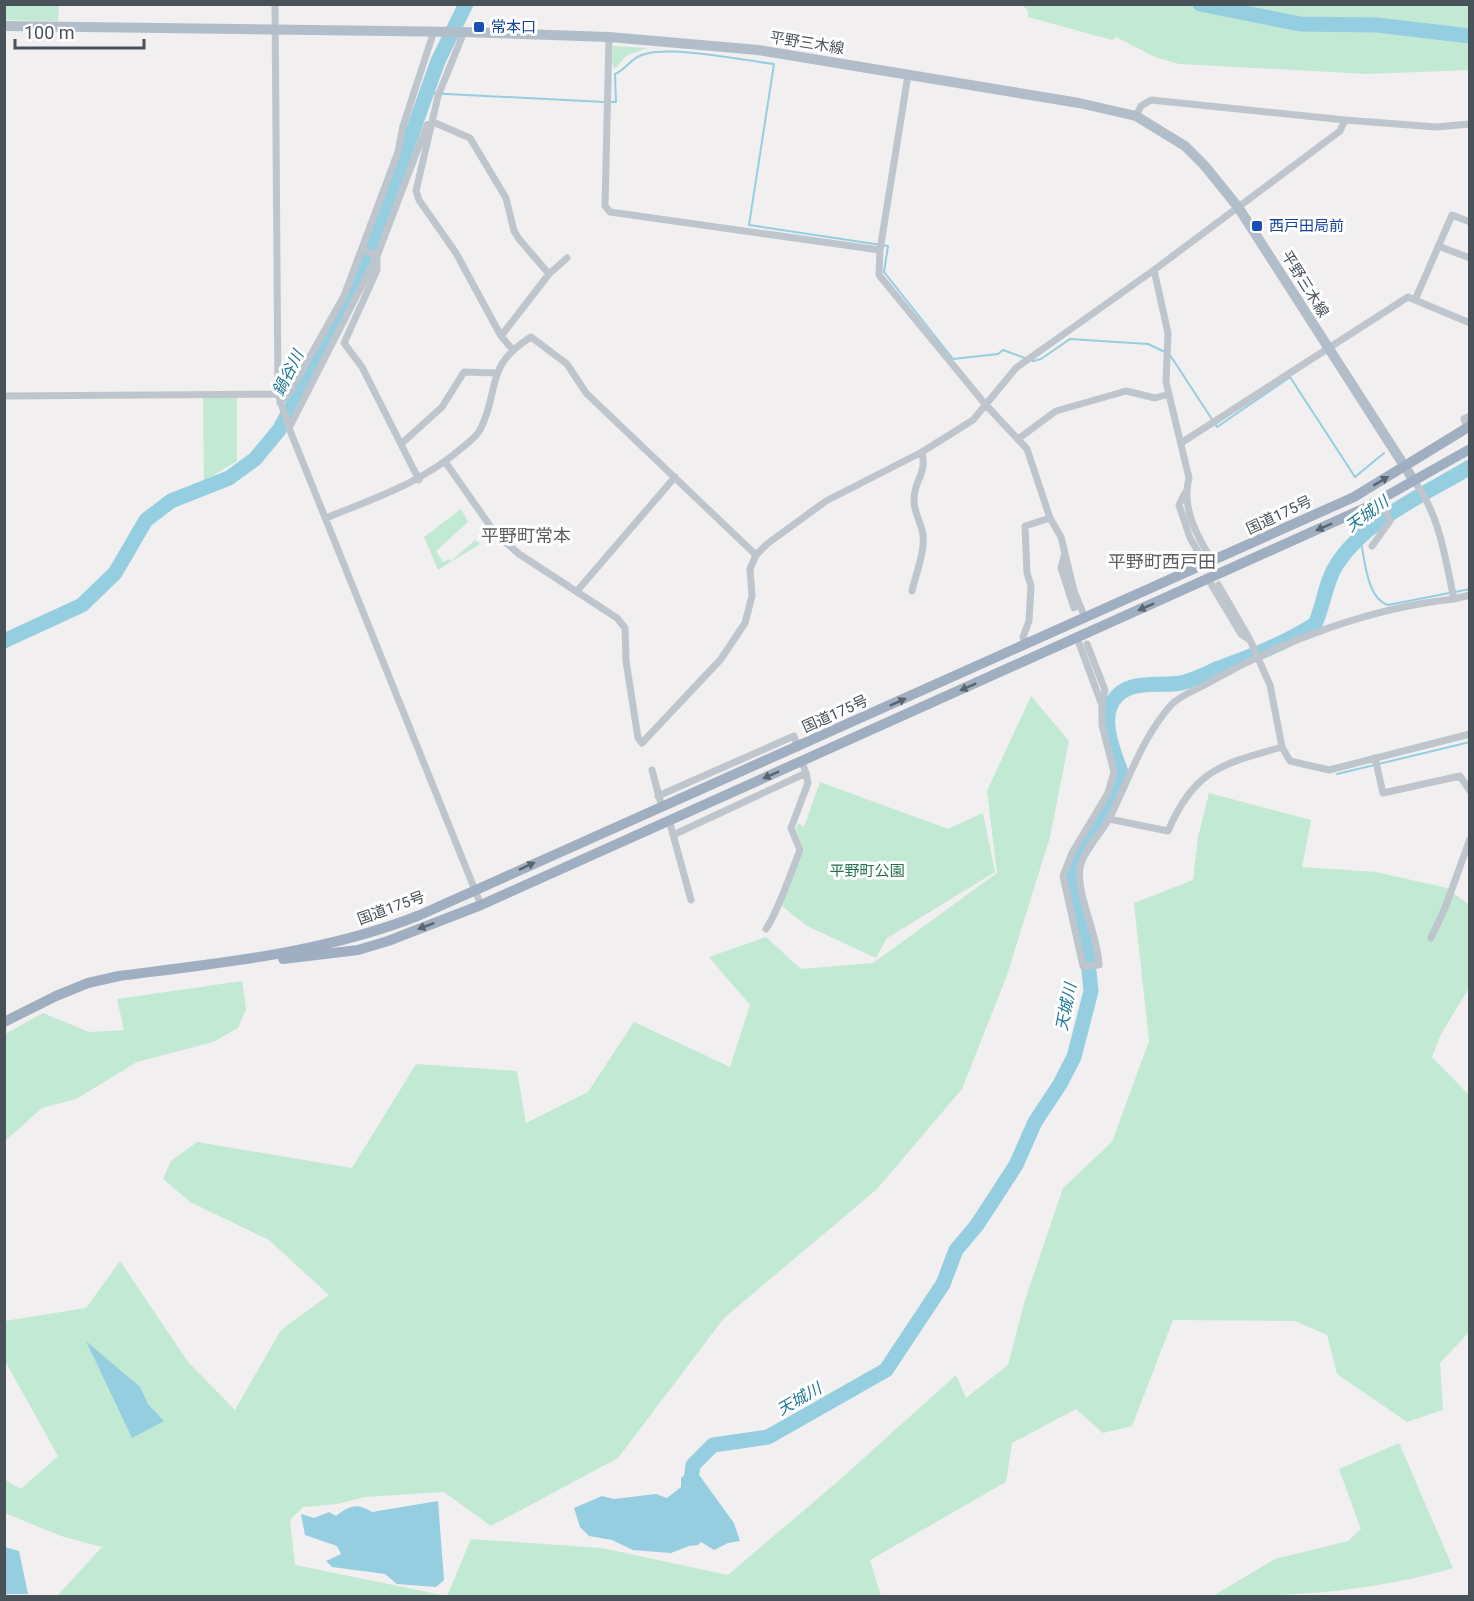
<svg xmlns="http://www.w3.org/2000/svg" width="1474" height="1601" font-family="Roboto,'Noto Sans JP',sans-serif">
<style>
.green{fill:#c2e9d3}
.water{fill:#95cee1}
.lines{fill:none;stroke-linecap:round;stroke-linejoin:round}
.stream{stroke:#95cee1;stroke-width:2}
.river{stroke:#95cee1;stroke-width:15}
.minor-tunnel{stroke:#cfcfd1;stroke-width:7;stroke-dasharray:7 3.5;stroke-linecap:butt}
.minor{stroke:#bfc5cc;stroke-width:7}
.primary{stroke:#b2bdca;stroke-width:10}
.trunk{stroke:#9faec0;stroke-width:10}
.oneway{fill:#5a646e}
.transit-dot{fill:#1a4fb4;stroke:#fff;stroke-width:2}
.labels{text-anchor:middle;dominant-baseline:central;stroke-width:6;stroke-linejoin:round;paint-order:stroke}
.transit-label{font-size:15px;fill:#164399;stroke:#fff;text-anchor:start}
.street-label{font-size:15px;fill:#495159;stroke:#fff}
.park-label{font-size:15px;fill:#23724d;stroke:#fff}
.water-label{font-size:16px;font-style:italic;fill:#1e7997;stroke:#fff}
.quarter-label{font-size:18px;fill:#5c5f62;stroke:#fff}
</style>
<rect width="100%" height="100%" fill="#f1efef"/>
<path class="green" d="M4,5H59L58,21L5,20Z
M1021,5H1469V70L1367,74L1179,64L1155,57L1116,37L1112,40L1028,17V10Z
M613,46L647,48L626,56L615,69L612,63Z
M237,397V461L204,481L203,398Z
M461,509L468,522L436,551L443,562L449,559L451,561L475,540L480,544L438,570L424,537Z
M1031,696L1069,741L1050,837L1007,975L962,1089L877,1189L724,1318L618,1458L491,1526L444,1492L365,1497L337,1504L303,1507L290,1520L295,1565L447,1596L471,1539L602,1548L728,1575L836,1483L956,1375L966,1398L1008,1365L1025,1300L1063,1188L1112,1142L1149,1041L1134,903L1193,880L1198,837L1209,793L1311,820L1302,867L1376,872L1447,888L1469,905V988L1441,1034L1432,1057L1470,1096L1469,1332L1440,1363L1443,1410L1407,1422L1337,1374L1327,1335L1295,1321L1173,1320L1132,1426L1103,1433L1076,1409L1012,1443L1006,1482L870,1560L881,1596H57L102,1547L61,1536L5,1513L4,1479L21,1489L58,1456L5,1361V1321L86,1308L120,1261L188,1362L235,1410L281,1330L329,1295L269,1240L190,1202L163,1179L171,1161L197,1142L352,1168L416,1064L517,1071L526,1123L588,1092L634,1022L730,1067L750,1005L709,957L766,937L801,969L873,963L997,873L987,791Z
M820,782L948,829L983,813L995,872L887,938L876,958L807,926L782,906L781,900L804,850L796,830L798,823L804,827Z
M242,981L246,1009L238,1028L213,1042L137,1062L76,1099L42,1108L5,1141V1034L43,1013L89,1032L124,1030L117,999Z
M1399,1443L1453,1568C1375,1591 1294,1597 1213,1596L1275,1559L1348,1541L1361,1529L1339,1469Z"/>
<path class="water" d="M86,1341L140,1387L148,1404L164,1421L132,1438Z
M689,1461L734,1523L740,1541L728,1543L714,1550L701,1542L698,1545L689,1546L671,1553L633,1550L612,1540L589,1536L580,1527L574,1508L602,1496L614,1499L656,1494L667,1498L681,1487V1478L688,1472L686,1462Z
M438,1501L444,1580L436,1587L397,1584L385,1574L332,1567L326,1561L341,1554L337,1546L305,1535L301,1514L314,1518L329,1512L336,1516C349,1506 357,1502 372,1512Z
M5,1547L19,1551L28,1594H5Z"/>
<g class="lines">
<path class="stream" d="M427,93L604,102
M610,102H616L615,74C626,70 631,57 645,54C677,46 740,60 774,64L749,225L888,246L884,272L953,359L998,354L1003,350L1033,361L1041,359L1070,339L1148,344L1165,352
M1170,355L1217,427L1290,377L1355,477L1384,453
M1360,538C1365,558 1366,598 1388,605L1470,589
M1337,774L1470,742"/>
<path class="river" d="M1200,4L1300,24L1377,25L1470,36
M4,641L82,605L115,573L146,520L171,501L229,478L255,459L279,430L340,319L366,261L438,61L466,4
M690,1487L693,1465L713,1445L768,1437L886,1370L943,1284L956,1250L977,1225L1016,1165L1035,1122L1060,1084L1074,1057L1091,991L1085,931L1071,877L1075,863L1102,819L1121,772C1114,752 1100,721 1113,701C1128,678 1158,687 1181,683C1194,680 1207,673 1219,668C1252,656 1286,643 1315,624C1324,605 1325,582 1337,564C1366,519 1426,494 1470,467"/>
<path class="minor-tunnel" d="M1200,555L1219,586"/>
<path class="minor" d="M275,4L278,394L289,428L481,905
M464,32L438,96L416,191L419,200L456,253L501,336L512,349
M609,37L605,206L610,212L880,250
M908,75L880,250L879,275L985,404L1027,449L1050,518L1061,537L1074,591L1085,618
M1136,116L1141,106L1151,100L1345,120L1436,127L1470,124
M1438,246L1470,258
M362,249L377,256V270L344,343L362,367L419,480
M1154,270L1168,333L1166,382L1189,478C1181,507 1197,537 1213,562
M1415,300L1452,215L1470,222
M501,336L549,274L567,258
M4,396L278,394
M280,403L290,392L344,296L398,152L403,126L434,31
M1467,427L1464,419L1470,416
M289,428L377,256L427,125L433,122L470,138L506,198L514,231L519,239L549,274
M1018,439L1056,411L1126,391L1155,398L1169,394
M1181,443L1408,297L1470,323
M401,444L442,407L464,372L496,373
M446,463L495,533L519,554L617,618L625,628L626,661L638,738L642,743L721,659L745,623L752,596L750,569L756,555L767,544L826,501L922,452L973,420L1016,368L1154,270L1340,131L1345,120
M1414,481C1440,515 1445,558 1454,599L1470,595
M1185,493L1179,505L1190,538L1200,555
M326,518C375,498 424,482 464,446C469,442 477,436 480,430C501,389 483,367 531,337L567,364L586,393L756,555
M1372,546L1390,521L1381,499
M1064,556L1061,568L1074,608
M1208,579L1241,634L1250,640L1270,685L1282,747L1290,761L1329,770L1470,734
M1219,586L1249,638
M577,591L675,477
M912,591C916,573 927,547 922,530C919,518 913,510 914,498C915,478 927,475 922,452
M1077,638L1102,705V725L1114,772L1108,793L1072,853L1063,876L1083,966L1099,965C1098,934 1076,895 1080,868C1083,850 1102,833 1110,817C1129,779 1142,738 1171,705C1180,695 1198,689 1210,682C1284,640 1370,608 1454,599
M1026,644L1023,637L1029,621L1031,586L1027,573L1025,526L1050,518
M1087,644L1105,690L1102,702
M1375,758L1383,793L1460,776L1470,791
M652,770L660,800
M658,796L794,736L798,748
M1109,819L1168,831C1195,769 1222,764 1282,747
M669,820L691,900
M673,835L806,773L802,762
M766,929C778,912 791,872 800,850L791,828L808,783L806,773
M1431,938L1445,908L1470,839"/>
<path class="primary" d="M4,26L464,32L609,37L758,50L1079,103L1136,116L1185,146L1204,165L1238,207L1414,481"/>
<path class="trunk" d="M283,959L358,950L388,941L481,905L1365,508L1470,449
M4,1022L56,996L88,983L119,976C220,963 325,953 420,915L1354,497L1470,426"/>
</g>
<defs><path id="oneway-solid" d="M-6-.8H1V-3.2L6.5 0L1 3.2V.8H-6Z" transform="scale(1.5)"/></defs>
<g class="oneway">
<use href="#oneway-solid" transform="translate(1381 481) rotate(-31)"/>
<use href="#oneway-solid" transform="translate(1324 527) rotate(156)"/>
<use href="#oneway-solid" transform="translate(1146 607) rotate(156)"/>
<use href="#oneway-solid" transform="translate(968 687) rotate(156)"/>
<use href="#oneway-solid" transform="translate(898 702) rotate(-24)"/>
<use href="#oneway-solid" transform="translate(771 775) rotate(156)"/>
<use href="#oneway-solid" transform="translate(527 866) rotate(-25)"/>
<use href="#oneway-solid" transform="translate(426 926) rotate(159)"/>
</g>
<g class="transit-dot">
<rect x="473" y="21" width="12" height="12" rx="3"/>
<rect x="1251" y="220" width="12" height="12" rx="3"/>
</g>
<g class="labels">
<g class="transit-label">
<text x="491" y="27">常本口</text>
<text x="1269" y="226">西戸田局前</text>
</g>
<g class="street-label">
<text transform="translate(807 43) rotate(9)">平野三木線</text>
<text transform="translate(1305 284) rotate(58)">平野三木線</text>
<text transform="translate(1279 515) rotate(-25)">国道175号</text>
<text transform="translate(835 714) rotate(-24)">国道175号</text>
<text transform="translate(391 908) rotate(-20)">国道175号</text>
</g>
<g class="park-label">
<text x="867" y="871">平野町公園</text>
</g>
<g class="water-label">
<text transform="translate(288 373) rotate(-63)">鍋谷川</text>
<text transform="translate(1367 514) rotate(-36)">天城川</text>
<text transform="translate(1066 1007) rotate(-79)">天城川</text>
<text transform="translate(799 1399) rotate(-30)">天城川</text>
</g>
<g class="quarter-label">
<text x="526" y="535">平野町常本</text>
<text x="1162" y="561">平野町西戸田</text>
</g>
</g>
<rect width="1474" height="1601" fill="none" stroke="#495159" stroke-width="12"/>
<path d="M15 39v9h129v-9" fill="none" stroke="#495159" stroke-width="3"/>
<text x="24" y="39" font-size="18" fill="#495159" stroke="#ffffff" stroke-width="4.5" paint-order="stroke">100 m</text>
</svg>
